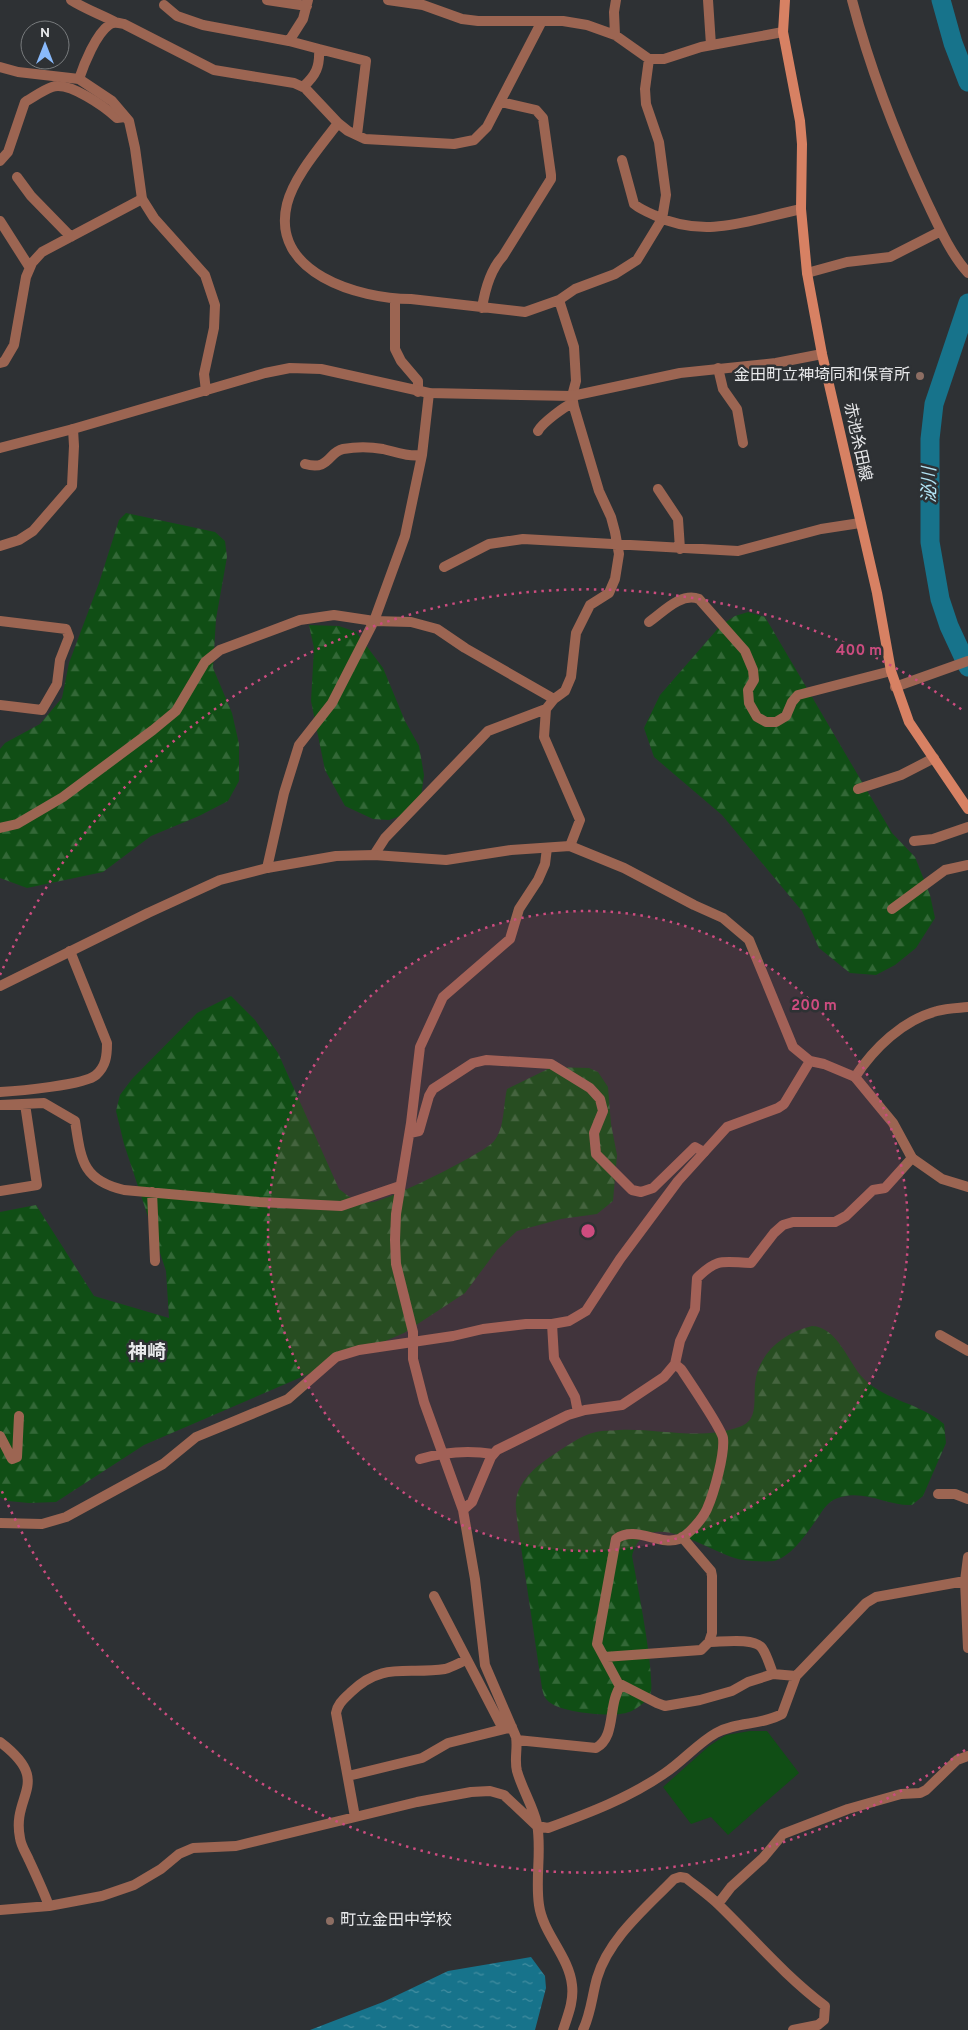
<svg xmlns="http://www.w3.org/2000/svg" width="968" height="2030" font-family="Overpass,'Noto Sans JP',sans-serif">
<style>
.green{fill:#104e15}
.forest{fill:url(#forest-firs)}
.water{fill:url(#water-ripples)}
.lines{fill:none;stroke-linecap:round;stroke-linejoin:round}
.river{stroke:#17738b;stroke-width:19}
.minor{stroke:#9c6552;stroke-width:10}
.tertiary{stroke:#9c6552;stroke-width:10}
.secondary{stroke:#d78163;stroke-width:10}
.ring{fill:none;stroke:#cc4c7f;stroke-width:2.5;stroke-dasharray:2.5 5}
.education-dot{fill:#8d6e63;stroke:#2e3134;stroke-width:2}
.labels{text-anchor:middle;dominant-baseline:central;stroke-width:5;stroke-linejoin:round;paint-order:stroke}
.poi-label{font-size:16px;fill:#e8e9eb;stroke:#2e3134;text-anchor:end}
.street-label{font-size:16px;fill:#e8e9eb;stroke:#2e3134}
.water-label{font-size:18px;font-style:italic;fill:#b4e5f6;stroke:#2e3134}
.quarter-label{font-size:19px;font-weight:bold;fill:#e8e9eb;stroke:#2e3134}
.centre{fill:#cc4c7f;stroke:#2e3134;stroke-width:2.5}
.ring-label{font-size:15px;text-anchor:middle;font-weight:bold;fill:#cc4c7f;stroke:#2e3134;stroke-width:5;stroke-linejoin:round;paint-order:stroke}
</style>
<defs>
<pattern id="forest-firs" width="22" height="20" patternUnits="userSpaceOnUse" patternTransform="scale(1.25)"><rect width="22" height="20" fill="#104e15"/><path d="M5 1l3.5 6h-7zM16 11l3.5 6h-7z" fill="#336837"/></pattern>
<pattern id="water-ripples" width="26" height="14" patternUnits="userSpaceOnUse" patternTransform="scale(1.25)"><rect width="26" height="14" fill="#17738b"/><path d="M2 4q2-2 4 0t4 0M15 11q2-2 4 0t4 0" fill="none" stroke="#448ea1"/></pattern>
</defs>
<rect width="100%" height="100%" fill="#2e3134"/>
<path class="green" d="M750,1731H767L799,1773L728,1835L711,1817L691,1824L663,1787L709,1746L726,1735Z"/>
<path class="forest" d="M126,513L215,532L225,541L227,557L216,619L213,668L232,713L239,744V781L228,801L199,816L151,836L103,872L27,888L0,878V749L5,743L40,724L62,698L69,663L99,583L119,520Z
M748,612L765,617L892,833L915,857L930,895L935,918L916,948L895,965L876,975L850,973L819,948L802,911L722,815L654,757L644,728L660,695L721,625L735,616Z
M309,625L339,626L356,632L383,668L405,721L419,746L424,775L421,797L406,814L389,820L373,819L345,806L325,770L311,701L314,648Z
M231,996L255,1020L278,1053L339,1189C351,1198 357,1204 373,1202C389,1200 485,1153 494,1141C505,1128 503,1105 507,1089L552,1067L589,1068L598,1072L608,1087L611,1124L617,1155L613,1201L597,1214L561,1219L517,1231L497,1250L465,1293L404,1333L144,1445L56,1502L29,1503L8,1501L0,1497V1212L36,1205L94,1296L169,1318L166,1271L124,1144L116,1111L120,1095L132,1079L197,1013Z
M812,1326C838,1327 848,1363 864,1379C886,1401 920,1403 944,1424L946,1443L923,1496L912,1505C888,1506 866,1490 841,1497C830,1500 825,1506 819,1516C809,1530 792,1557 774,1561C765,1562 752,1561 743,1560C713,1556 646,1501 632,1556C636,1577 657,1682 650,1695C647,1701 636,1710 629,1712C614,1718 560,1713 548,1701C544,1697 543,1693 542,1688L517,1520C517,1514 515,1507 516,1501C518,1482 535,1467 550,1457C564,1448 579,1436 596,1432C603,1430 611,1431 619,1430C658,1428 700,1441 739,1427C743,1426 749,1422 751,1418C756,1409 754,1395 755,1384C758,1353 783,1333 812,1326Z"/>
<path class="water" d="M531,1957L545,1976L546,1988L535,2030H310L383,2002L448,1971Z"/>
<g class="lines">
<path class="river" d="M941,0L953,43L968,82
M968,303L934,404L930,439V542L940,599L949,626L968,667"/>
<path class="minor" d="M71,0C85,9 100,14 115,22
M267,0L307,6
M388,0L423,5L462,19L478,21H563L587,25L615,35L649,59H664L701,47L783,32
M708,0L711,45
M852,0C870,69 896,136 926,200C938,225 950,253 968,273
M164,5L177,16L203,25L289,41L319,49C320,67 316,75 303,87
M615,35L614,12L616,0
M289,41L303,19L308,0
M319,49L366,61L357,135
M79,79C84,64 96,34 109,25C113,21 119,23 124,24L214,70L294,83L305,88L338,123L348,131L365,139L454,144L474,140L487,127L542,21
M338,123C321,146 294,176 287,204C270,273 359,299 411,299L525,312L559,300L575,289L615,274L637,260L662,219L666,195L659,142L646,104L645,89L649,59
M622,160L634,204C640,209 647,212 654,215C705,240 750,220 801,209
M0,161L8,152L25,102C34,97 43,90 52,87C69,81 105,107 117,118L125,117
M17,177L31,196L71,237
M0,221L30,268
M807,273L847,262L890,257L941,231
M395,299V349L401,361L418,381V392
M482,308C485,289 490,270 503,256L551,179V175L543,118L536,110L501,102
M0,363L4,362L14,345L26,277L32,263L42,252L142,199
M718,368L723,389L737,409L743,443
M538,431C542,423 565,406 573,403
M305,464C330,471 328,452 343,449C355,447 371,447 383,449C396,452 408,457 422,455
M658,489L678,519L680,549
M0,546L19,540L33,531L72,486L74,446L73,429
M444,567L489,544L523,539L738,551L821,529L860,523
M0,621L66,629L69,637L60,660L57,684L42,710L0,705
M649,622C663,612 681,592 699,599L745,651L753,670L754,680L748,690L749,703L757,717L766,722H776L786,716L792,702L798,695L891,671
M546,709L544,737L580,820L570,846
M858,789L901,775L934,758
M0,828L17,824L63,797L153,730L176,711L205,662L220,650L300,620L334,615L374,621L411,622L437,629L465,648L554,699
M914,841L933,839L968,827
M547,848L545,864L538,880L519,909L510,939L443,997L420,1047L411,1123L396,1214L395,1240L396,1264L413,1332V1359L424,1402L463,1510L475,1579L485,1665L516,1737C518,1749 514,1759 517,1771C522,1789 533,1806 537,1824C542,1850 535,1878 539,1905C543,1934 569,1956 572,1985C574,2001 568,2015 563,2030
M374,855L385,838L488,731L546,709L554,699L565,691L571,677L576,633L590,605L609,593L615,579L619,554L615,532L611,517L599,491L574,407L572,396L576,381L574,347L559,300
M267,868L284,793L299,745L332,703L374,621L405,536L422,455L429,393
M892,909L945,870L968,865
M855,1077C874,1048 903,1020 937,1011C947,1008 958,1008 968,1007
M0,1092C18,1091 85,1085 96,1075C106,1066 107,1056 107,1043L70,951
M0,1105L44,1103L75,1121C81,1158 81,1180 124,1190L259,1202L341,1206L400,1186
M410,1133L419,1131L429,1096L433,1089L473,1063L486,1060L551,1064L590,1088L600,1099L603,1111L594,1133L596,1154L632,1190L641,1192L653,1188L695,1147L704,1152
M0,1191L37,1185L25,1104
M152,1192L155,1261
M552,1324L554,1358L575,1397L578,1412
M940,1335L968,1351
M675,1364L681,1369C689,1381 721,1428 723,1438C725,1454 714,1493 707,1509C703,1518 689,1535 679,1539C660,1546 635,1525 616,1539L597,1644L618,1683L657,1703L665,1706L700,1700L732,1691L748,1682L773,1674L796,1676
M0,1436L12,1459L17,1457L19,1416
M420,1459C444,1452 468,1450 493,1454
M938,1494H955L968,1499
M463,1510L472,1502L491,1457L497,1450L568,1415L585,1410L622,1405L664,1377L675,1364L680,1341L695,1309L697,1278C718,1257 723,1262 751,1263L774,1233L783,1225L793,1222H835L846,1216L873,1190L885,1188L912,1158
M968,1557L965,1581L968,1648
M434,1596L503,1729
M709,1642C722,1642 754,1637 762,1648C767,1655 770,1666 773,1674
M604,1657L701,1650L709,1642L712,1633V1576L711,1571L682,1537
M517,1740L596,1748C617,1736 607,1705 621,1685
M0,1742C54,1783 11,1794 20,1838C21,1846 26,1853 29,1860C36,1875 43,1890 49,1906
M348,1776L422,1758L448,1743L512,1727
M355,1817L336,1713C338,1703 344,1699 351,1692C383,1661 407,1675 445,1669C452,1667 459,1663 466,1660
M718,1904L731,1887L763,1858L783,1834L848,1809L901,1794L920,1793L926,1790L957,1760L968,1756
M0,1910L49,1906L102,1896L134,1885L161,1869L179,1854L193,1848L236,1846L417,1802L471,1792L490,1791L504,1795L537,1826L548,1828C589,1813 629,1798 665,1773C683,1761 698,1743 716,1733C738,1721 760,1726 782,1714L796,1676L866,1603L876,1597L965,1581
M583,2030C591,2013 592,1996 597,1978C609,1938 646,1908 674,1879L680,1877L686,1878C697,1887 709,1895 719,1905C754,1939 785,1976 825,2006L824,2020L818,2025L793,2030"/>
<path class="tertiary" d="M0,67L18,72L79,79L112,101L129,121L135,148L142,199L154,218L205,275L215,305L214,328L204,374L206,391
M0,448L73,429L265,373L290,368L321,369L429,393L572,396L680,373L776,363L822,354
M895,687L968,661
M0,986L148,913L220,880L267,868L336,856L374,855L446,860L511,850L570,846L624,868L694,905L723,918L749,940L793,1047L810,1061L824,1064L855,1077L893,1123L912,1158L942,1179L968,1187
M0,1523L42,1524L66,1517L163,1464L196,1437L288,1399L336,1357L359,1350L453,1336L483,1329L526,1324H552L569,1321L586,1311L620,1259L678,1181L727,1127L778,1108L784,1104L810,1061"/>
<path class="secondary" d="M785,0L783,32L800,121L802,144L801,209L807,273L822,354L877,593L891,671L909,722L968,809"/>
</g>
<circle cx="588" cy="1231" r="320" fill="#cc4c7f" fill-opacity=".12"/>
<g class="ring">
<circle cx="588" cy="1231" r="320"/>
<path d="M965 1750A641 641 0 0 1 0 1487M0 975A641 641 0 0 1 965 712"/>
</g>
<g class="education-dot">
<circle cx="920" cy="376" r="5"/>
<circle cx="330" cy="1921" r="5"/>
</g>
<g class="labels">
<g class="poi-label">
<text x="910" y="376">金田町立神埼同和保育所</text>
<text x="340" y="1921" text-anchor="start">町立金田中学校</text>
</g>
<g class="street-label">
<text transform="translate(857 442) rotate(78)">赤池糸田線</text>
</g>
<g class="water-label">
<text transform="translate(930 485) rotate(-90)">泌川</text>
</g>
<g class="quarter-label">
<text x="147" y="1353">神崎</text>
</g>
</g>
<circle cx="588" cy="1231" r="8" class="centre"/>
<g class="ring-label">
<text x="859" y="655">400 m</text>
<text x="814" y="1010">200 m</text>
</g>
<g transform="translate(45 45)"><circle r="24" fill="#2e3134" stroke="#787b7d"/>
<path d="M0-4L9 19L0 12L-9 19Z" fill="#89bafc"/>
<text y="-8" font-size="14" font-weight="bold" text-anchor="middle" fill="#e8e9eb">N</text>
</g>
</svg>
